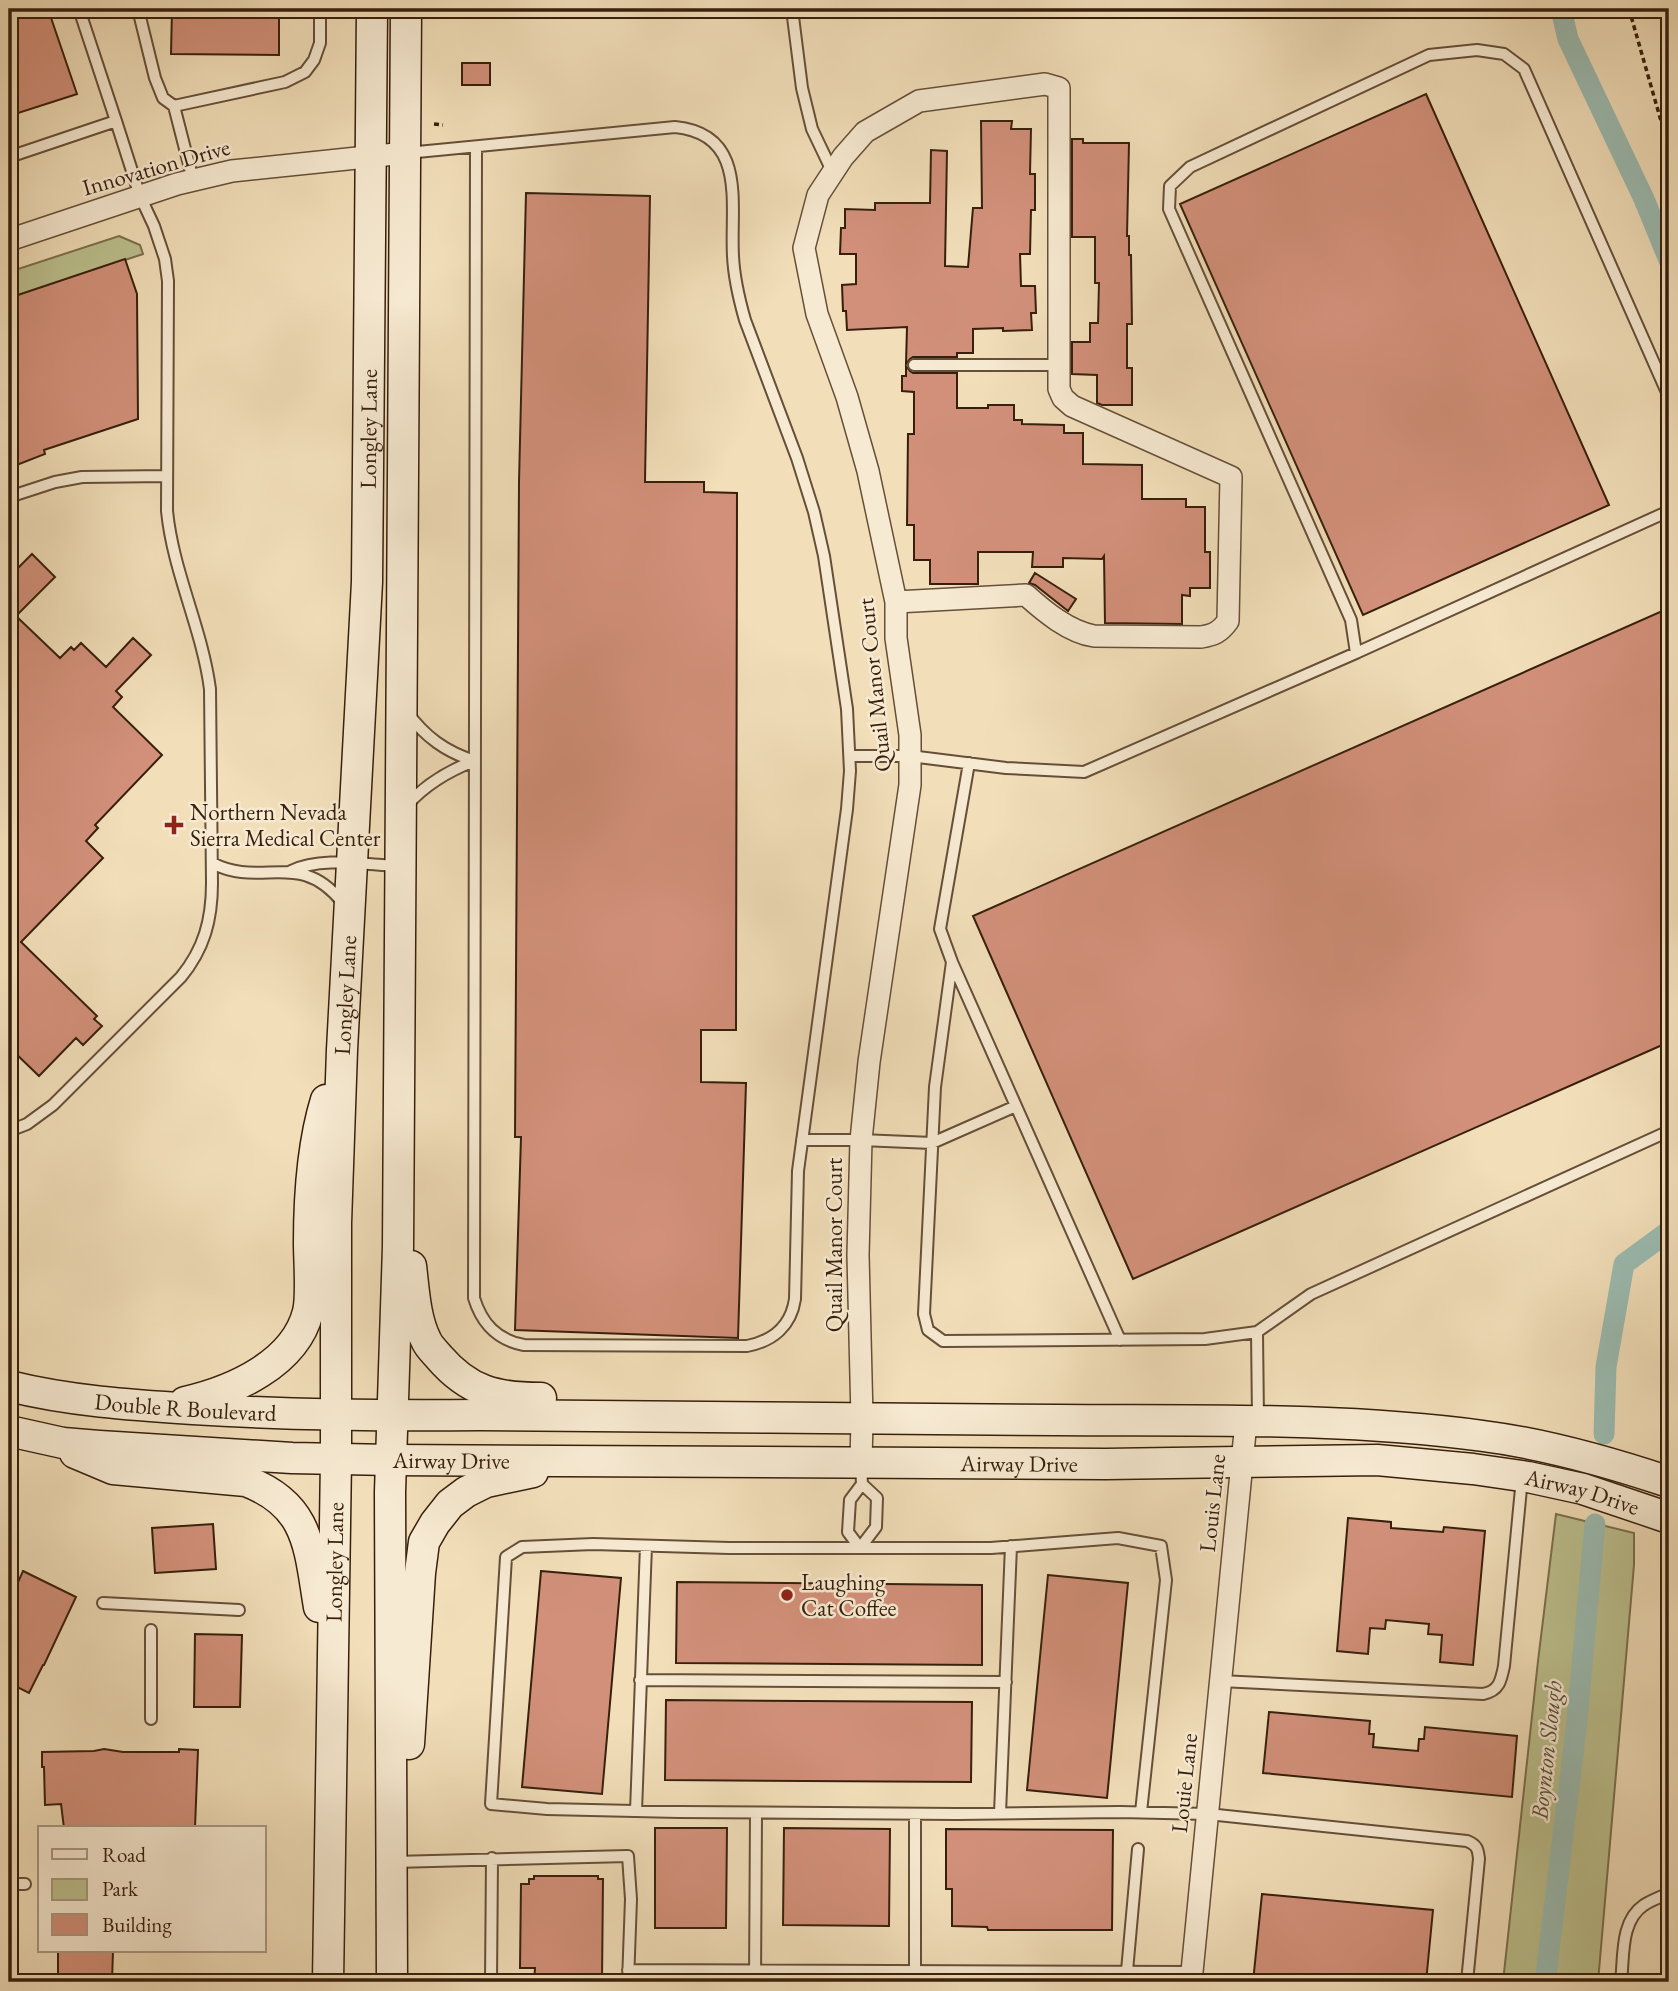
<svg xmlns="http://www.w3.org/2000/svg" width="1678" height="1991" font-family="'EB Garamond',serif">
<style>
.green{fill:#bcc18f;stroke:#7a704e;stroke-width:2}
.lines{fill:none;stroke-linecap:round;stroke-linejoin:round}
.canal{stroke:#9bbcb2;stroke-width:21}
.building{fill:#d2907a;stroke:#371f0c;stroke-width:2}
.service-casing{stroke:#664f38;stroke-width:14}
.minor-casing{stroke:#664f38;stroke-width:24}
.secondary-casing{stroke:#371f0c;stroke-width:33}
.path{stroke:#371f0c;stroke-width:3.5;stroke-dasharray:5 3.5;stroke-linecap:butt}
.service{stroke:#f7ead2;stroke-width:10}
.minor{stroke:#f7ead2;stroke-width:21}
.secondary{stroke:#f7ead2;stroke-width:30}
.poi-dot{fill:#8f2418;stroke:#f7ead2;stroke-width:2.5}
.labels{text-anchor:middle;dominant-baseline:central;stroke-width:5;stroke-linejoin:round;paint-order:stroke}
.street-label{font-size:23px;fill:#371f0c;stroke:#f7ead2}
.poi-label{font-size:23px;fill:#371f0c;stroke:#f7ead2;text-anchor:start}
.water-label{font-size:24px;font-style:italic;fill:#554e3e;stroke:#f7ead2}
</style>
<rect width="100%" height="100%" fill="#f2dfba"/>
<filter id="stains"><feTurbulence type="fractalNoise" baseFrequency=".00286" numOctaves="4"/><feColorMatrix values="0 0 0 0 .2 0 0 0 0 .09 0 0 0 0 .02 0 0 0 .5 -.17"/></filter>
<radialGradient id="worn" r=".72"><stop offset=".6" stop-color="#630" stop-opacity="0"/><stop offset="1" stop-color="#630" stop-opacity=".3"/></radialGradient>
<path class="green" d="M119,236L140,245L143,254L9,298V272Z
M1556,1514L1634,1533V1565L1598,1982H1503L1538,1661Z"/>
<g class="lines">
<path class="canal" d="M1561,9L1568,39L1644,199L1669,260
M1604,1434L1606,1367L1624,1264L1669,1231
M1545,1982L1576,1730L1595,1524"/>
</g>
<path class="building" d="M9,9H48L77,94L9,116Z
M172,9H279V55L171,54Z
M462,63H490V85H462Z
M1426,94L1609,505L1363,615L1180,204Z
M981,121H1012L1011,129H1031L1030,174H1035V210H1031L1030,254H1020L1021,286H1035L1036,313H1031L1032,330L1003,331V328L973,329V353H957V357H913L910,359L906,364L907,327L847,330L846,311H843L842,285L856,284V254H840L841,228H845V209L875,210V203H930L931,150L947,151L945,266L968,267L973,208H982Z
M1072,139H1083V143H1129L1127,236H1129V255H1131L1132,324H1127V368H1132V405H1102L1097,403V375L1072,374V342H1090V323H1098L1099,283H1095V237H1072Z
M526,193L650,196L645,482H704V492L737,493L736,1030H701V1082L746,1083L738,1338L515,1330L521,1137H515L519,482Z
M125,259L137,294L138,419L44,450L45,454L9,468V298Z
M906,366L910,371L913,373H957V408H988V405H1014V420H1022V424L1064,425V433H1083V464L1142,465V499H1186V507H1205V552H1210V588H1190V596L1182,595V624L1105,623L1104,556L1102,559L1063,558V567H1032L1033,552H978V584H930V560H914V525H907L908,434H914V392L902,391V376H906Z
M32,554L55,577L16,616L60,658L71,647L74,650L81,643L106,667L133,638L151,655L116,691L122,697L113,707L162,755L95,825L98,828L86,841L103,858L21,942L97,1016L94,1019L102,1026L83,1045L76,1038L39,1076L9,1047V577Z
M1035,573L1076,599L1068,611L1035,585L1029,583Z
M1669,608V1042L1133,1279L973,916Z
M1348,1518L1391,1522V1528L1443,1532L1444,1527L1485,1531L1473,1665L1440,1662L1442,1635L1428,1634L1429,1624L1386,1620L1385,1629L1370,1628L1368,1654L1337,1651Z
M213,1524L216,1569L155,1573L152,1528Z
M23,1571L76,1597L44,1665H43L29,1693L9,1683V1602Z
M541,1571L621,1578L602,1794L522,1787Z
M1048,1575L1128,1583L1107,1798L1027,1790Z
M677,1582L982,1585V1665L676,1663Z
M195,1634L242,1635L240,1707H194Z
M666,1700L972,1702L971,1782L665,1780Z
M1269,1712L1370,1721L1369,1734H1374L1373,1747L1418,1751L1419,1739H1424L1425,1727L1517,1736L1512,1797L1263,1773Z
M104,1749L123,1752H179V1749L198,1750L195,1828H64L61,1804L45,1805L44,1767H42V1752L94,1751Z
M655,1828H727L726,1928H655Z
M784,1828L890,1829L889,1926L783,1925Z
M946,1829L1113,1830L1112,1930H988L987,1927L952,1926V1889H946Z
M534,1876H598V1879H603L602,1982H534L535,1968H520L521,1884H529V1879H534Z
M1262,1894L1433,1910L1426,1982H1253Z
M58,1951H113L112,1982H58Z"/>
<g class="lines">
<defs>
<path id="service" d="M79,9L116,121
M138,9L155,78L163,98L174,106L285,82L305,72L314,60L320,43V9
M792,9L802,88L812,129L833,173
M174,106L193,180
M407,153L675,127C748,134 730,205 733,256C734,278 739,299 745,320L797,458L814,512L824,556L847,709L850,771L847,809L798,1171L795,1299C791,1326 773,1341 747,1346L524,1345C497,1340 482,1324 474,1298L476,147
M9,157L116,121L140,196L154,226L165,259L168,281L167,511C173,572 202,628 210,689L212,883C212,920 204,949 181,977L53,1105L27,1124L9,1131
M914,365H1059
M9,497L55,482L82,477L166,476
M1356,653L1669,511
M407,712C425,737 446,752 475,761
M850,756H910L1006,768L1084,772L1356,653L1351,620L1169,209L1170,186L1190,167L1429,55L1477,50L1504,54L1524,69L1669,397
M969,763L940,929L952,962L935,1087L924,1314L928,1330L943,1341L1205,1339L1257,1332
M407,805C426,784 448,771 474,761
M212,863C262,889 299,848 343,903
M291,871C322,856 366,865 399,866
M952,962L1120,1340
M802,1140H861L932,1143L1016,1106
M1258,1419L1257,1332L1311,1294L1669,1131
M861,1465L862,1484L850,1500L848,1532L860,1548L876,1527L877,1498L862,1484
M103,1603L239,1610
M151,1630V1719
M640,1680L1006,1682
M1220,1681L1483,1694C1499,1691 1501,1681 1504,1666L1522,1478
M636,1811L646,1546
M1141,1812L1166,1580L1161,1546L1118,1538L991,1548H729L593,1544L522,1547L506,1557L491,1804L547,1809L679,1812L957,1814L1120,1812L1208,1814L1467,1841C1477,1845 1478,1849 1479,1859L1467,1982
M1000,1813L1011,1546
M915,1814V1982
M394,1862L628,1856L631,1899L628,1982
M9,1884H25
M628,1970L1192,1972
M491,1982L492,1858
M755,1982L756,1813
M1126,1982L1138,1849
M1621,1982C1624,1957 1620,1921 1644,1905C1652,1900 1661,1897 1669,1893"/>
<path id="minor" d="M9,240L177,184L232,171L405,153
M861,1463L862,1418L858,1255L861,1140L869,1062L910,785V735L896,638V602L868,471L847,397L817,314L804,248L818,195L843,157L865,132L919,101L1045,84L1059,88V389L1063,398L1072,406L1231,477L1228,621C1220,632 1214,635 1201,637L1094,636C1069,632 1045,612 1026,595L896,602
M1191,1982L1246,1422"/>
<g id="secondary">
<path d="M411,1266C414,1290 415,1318 426,1340C429,1347 435,1352 439,1357C469,1392 497,1398 541,1398"/>
<path id="s1" d="M9,1386C69,1401 131,1405 193,1409C289,1415 384,1416 480,1415C672,1417 865,1418 1057,1420C1198,1421 1342,1417 1483,1436C1546,1444 1609,1462 1669,1482"/>
<path d="M185,1402C233,1391 295,1364 308,1312C312,1296 309,1261 309,1243C309,1199 313,1142 326,1100"/>
<path id="s2" d="M9,1431L63,1443L99,1446L292,1458L391,1460L1106,1464L1377,1460L1473,1469L1528,1477L1583,1489L1669,1518"/>
<path d="M75,1453L113,1469L246,1481C310,1505 309,1548 319,1607"/>
<path d="M409,1744L420,1573L424,1542L435,1523L450,1504L466,1492L486,1482L533,1472"/>
<path id="s3" d="M328,1982L336,1459V1223L342,1050L367,582L372,9"/>
<path d="M392,1982L390,1492L398,1247L406,9"/>
</g>
</defs>
<use href="#service" class="service-casing"/>
<use href="#minor" class="minor-casing"/>
<use href="#secondary" class="secondary-casing"/>
<path class="path" d="M1629,9L1669,149
M434,124L443,125"/>
<use href="#service" class="service"/>
<use href="#minor" class="minor"/>
<use href="#secondary" class="secondary"/>
</g>
<g class="poi-dot">
<path d="M170.5 814.5h7v7h7v7h-7v7h-7v-7h-7v-7h7z"/>
<circle cx="787" cy="1595" r="7"/>
</g>
<g class="labels">
<g class="street-label">
<text transform="translate(156 167) rotate(-16)">Innovation Drive</text>
<text stroke="none"><textPath href="#s3" startOffset="1554">Longley Lane</textPath></text>
<text transform="translate(874 685) rotate(-96)">Quail Manor Court</text>
<text stroke="none"><textPath href="#s3" startOffset="987">Longley Lane</textPath></text>
<text transform="translate(834 1245) rotate(-90)">Quail Manor Court</text>
<text stroke="none"><textPath href="#s1" startOffset="178">Double R Boulevard</textPath></text>
<text stroke="none"><textPath href="#s2" startOffset="444">Airway Drive</textPath></text>
<text stroke="none"><textPath href="#s2" startOffset="1012">Airway Drive</textPath></text>
<text stroke="none"><textPath href="#s2" startOffset="1578">Airway Drive</textPath></text>
<text transform="translate(1212 1503) rotate(-84)">Louis Lane</text>
<text stroke="none"><textPath href="#s3" startOffset="420">Longley Lane</textPath></text>
<text transform="translate(1184 1783) rotate(-84)">Louie Lane</text>
</g>
<g class="poi-label">
<text x="190" y="812">Northern Nevada<tspan x="190" dy="26">Sierra Medical Center</tspan></text>
<text x="801" y="1582">Laughing<tspan x="801" dy="26">Cat Coffee</tspan></text>
</g>
<g class="water-label">
<text transform="translate(1546 1750) rotate(-84)">Boynton Slough</text>
</g>
</g>
<rect width="1678" height="1991" fill="none" stroke="#f2dfba" stroke-width="35"/>
<rect x="10" y="10" width="1657" height="1970" fill="none" stroke="#371f0c" stroke-width="3.5"/>
<rect x="18" y="18" width="1643" height="1956" fill="none" stroke="#371f0c" stroke-width="2"/>
<rect x="38" y="1826" width="228" height="126" fill="#f7ead2" stroke="#aa9983" stroke-width="2"/>
<rect x="52" y="1849" width="35" height="10" fill="#f7ead2" stroke="#aa9983" stroke-width="2"/>
<text x="102" y="1862" font-size="21" fill="#371f0c">Road</text>
<rect x="52" y="1879" width="35" height="21" fill="#bcc18f" stroke="#aa9983" stroke-width="2"/>
<text x="102" y="1896" font-size="21" fill="#371f0c">Park</text>
<rect x="52" y="1914" width="35" height="21" fill="#d2907a" stroke="#aa9983" stroke-width="2"/>
<text x="102" y="1932" font-size="21" fill="#371f0c">Building</text>
<rect width="100%" height="100%" filter="url(#stains)"/>
<rect width="100%" height="100%" fill="url(#worn)"/>
</svg>
